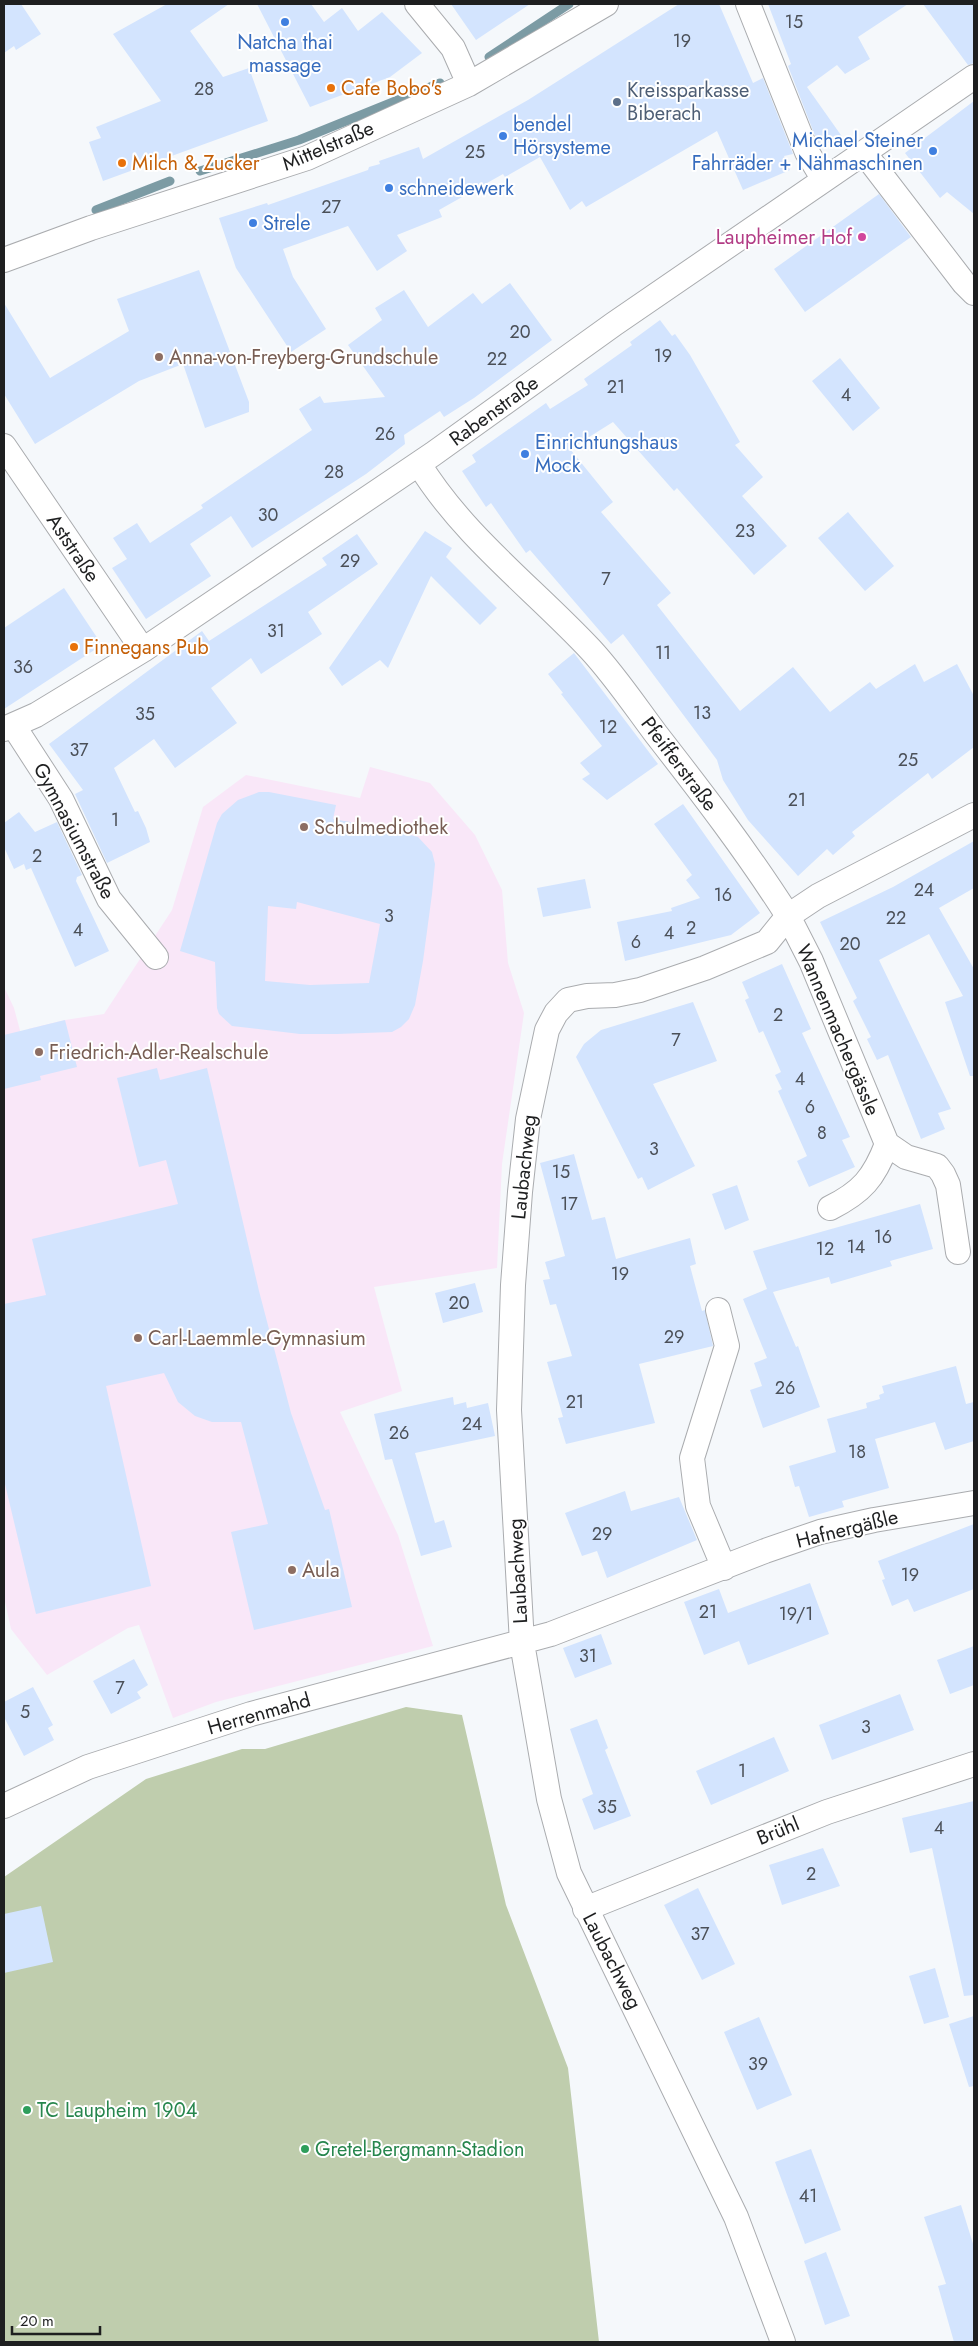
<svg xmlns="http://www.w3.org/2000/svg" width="978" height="2346" font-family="Jost,sans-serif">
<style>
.education{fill:#f9e7f8}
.green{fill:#bfcdad}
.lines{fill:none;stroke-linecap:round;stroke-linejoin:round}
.stream{stroke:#7c9ba4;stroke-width:9}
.building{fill:#d3e4fe;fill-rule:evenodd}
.street-casing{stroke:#aaacaf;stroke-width:26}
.street{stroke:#fff;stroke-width:24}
.shop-dot{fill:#3f7fe0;stroke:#fff;stroke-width:2}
.food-dot{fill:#e8710a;stroke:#fff;stroke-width:2}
.service-dot{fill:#5c6f8a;stroke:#fff;stroke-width:2}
.hotel-dot{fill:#d1479c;stroke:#fff;stroke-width:2}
.education-dot{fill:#8d6e63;stroke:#fff;stroke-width:2}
.leisure-dot{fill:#2e9e5b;stroke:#fff;stroke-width:2}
.labels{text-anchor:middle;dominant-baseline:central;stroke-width:4;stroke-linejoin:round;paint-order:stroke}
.number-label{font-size:18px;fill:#4b5058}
.shop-label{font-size:20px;fill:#366cbe;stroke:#fff;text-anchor:start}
.food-label{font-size:20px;fill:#c56008;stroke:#fff;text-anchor:start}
.service-label{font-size:20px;fill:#4e5e75;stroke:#fff;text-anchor:start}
.street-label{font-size:20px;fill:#1e1f20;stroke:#fff}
.hotel-label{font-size:20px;fill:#b23c85;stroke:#fff;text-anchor:end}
.education-label{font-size:20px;fill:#785e54;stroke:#fff;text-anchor:start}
.leisure-label{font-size:20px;fill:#27864d;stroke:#fff;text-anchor:start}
</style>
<rect width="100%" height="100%" fill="#f5f8fb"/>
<path class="education" d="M370,767L430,783L475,835L502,890L508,963L524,1013L502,1164L497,1268L374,1287L402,1391L340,1412L398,1535L433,1646L216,1702L173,1718L139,1625L128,1628L47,1675L11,1629L4,1597V987L14,1008L21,1034L29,1032L28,1029L65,1020L104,1014L172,910L203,807L246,775L360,798Z"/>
<path class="green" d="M406,1707L462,1715L506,1905L568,2068L599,2342H4V1877L146,1779L242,1749H265Z"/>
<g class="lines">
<path class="stream" d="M489,57L569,4
M200,171L299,140L440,83
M96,210L170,181"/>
</g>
<path class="building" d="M4,4H21L41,34L16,50L14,46L4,53Z
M167,4H229L190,31L223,77L249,68L268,121L103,181L89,142L101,138L96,127L161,101L113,34Z
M257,4H311L324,22L342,8L358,31L382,12L422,53L390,77L310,107Z
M451,4H530L476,40Z
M679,4H719L753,83L763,78L793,154L784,156L790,170L743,190L717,131L586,207L582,201L570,210L540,157L505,177L503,174L439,210L442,217L397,235L407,251L377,271L348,226L283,249L293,277L326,329L291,352L236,268L219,218L267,203L268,205L368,170L369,167L380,164L379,161L419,147L423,159L528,100Z
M768,4H908L858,37L870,59L845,74L837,65L807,87L843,138L819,146L788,66L791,64Z
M923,4H974V63L968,65Z
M974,101V214L947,192L940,198L905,153Z
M879,194L911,237L805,312L774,269Z
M199,270L249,402V412L205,428L183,364L139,381L35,444L4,394V303L50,378L129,331L117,299Z
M510,283L552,340L474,398L444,417L440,411L404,435L405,444L366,474L252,548L231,516L190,544L211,576L146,619L112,568L127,559L113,538L137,523L150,543L203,508L201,505L312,430L299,409L320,396L324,403L385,397L348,345L382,320L375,308L404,290L428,327L473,293L482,304Z
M660,320L672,336L675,334L690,355L740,442L735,445L763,477L742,496L787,546L754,575L677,488L674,491L613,422L570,449L613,502L601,512L671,593L657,605L740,711L793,667L830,712L870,682L876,689L915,664L924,682L957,664L974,696V747L932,779L928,773L852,832L855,836L833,855L827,849L798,876L748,820L723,780L717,760L623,634L611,644L530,550L526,553L491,503L486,507L462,471L476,462L472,455L546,403L550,409L588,385L584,379L632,345L630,342Z
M840,358L880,408L853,431L812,381Z
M848,512L894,566L865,591L818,538Z
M425,531L452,548L446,557L497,608L480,625L431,576L388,668L380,660L342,686L329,668Z
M357,534L378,564L308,612L322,634L261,674L251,658L211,688L237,723L175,768L154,739L114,768L135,812L138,811L146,828L150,842L107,863L75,794L83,790L49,744L202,631L209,641L327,565L322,558Z
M64,588L102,645L4,709V628Z
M574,653L658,764L607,800L582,779L590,774L580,763L602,746L561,694L563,693L548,674Z
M259,792H269L336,805L333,819L379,827L418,837L432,852L435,864L432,894L423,961L415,1005L409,1019L401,1027L392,1032L337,1034H300L232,1026L219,1014L217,1008L215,962L180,951L217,823L222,814L238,800ZM297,902L380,924L369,983L310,985L265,981L268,906L296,909Z
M683,804L760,913L731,935L625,961L617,922L672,911L671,908L700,898L686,880L692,875L654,824Z
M19,812L35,832L57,822L82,875L77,877L76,881L109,951L75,967L31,868L26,870L24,864L14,869L4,847V823Z
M974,841V888L939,908L974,969V1076H970L945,1002L963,996L929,934L879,960L951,1109L938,1113L945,1129L921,1139L888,1055L877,1060L867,1039L871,1037L853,1001L857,998L820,922L893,887Z
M585,879L591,908L543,917L537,888Z
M782,964L811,1029L802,1033L850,1137L842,1140L855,1167L809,1187L797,1161L807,1156L778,1091L782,1089L775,1075L781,1072L763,1031L759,1033L745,1000L749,998L742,982Z
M693,1002L717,1061L653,1084L695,1166L648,1190L642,1177L638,1179L576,1057L584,1044L601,1030Z
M65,1020L77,1067L40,1076L41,1080L4,1089V1035Z
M157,1068L160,1080L207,1068L259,1291L291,1413L325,1510L329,1509L352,1607L254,1630L231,1532L268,1524L241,1422H212L195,1416L178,1402L164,1373L106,1386L151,1586L36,1614L4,1480V1304L46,1295L32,1239L178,1204L166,1160L139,1167L117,1078Z
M574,1154L592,1220L605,1217L616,1259L690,1238L696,1264L690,1266L702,1311L705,1310L713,1346L639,1364L655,1423L566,1444L558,1418L563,1417L547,1362L572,1356L556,1304L550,1305L543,1280L550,1279L545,1262L565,1256L540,1163Z
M737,1185L749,1220L725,1230L712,1194Z
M920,1204L933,1249L890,1261L892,1266L831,1284L829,1277L773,1292L796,1347L798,1346L820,1407L763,1428L750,1390L762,1386L754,1363L767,1358L743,1299L767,1289L753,1251Z
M475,1283L483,1312L443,1323L435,1293Z
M956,1366L966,1404L974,1402V1441L945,1450L935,1422L875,1439L889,1488L842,1501L844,1507L809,1517L799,1486L795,1487L789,1466L836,1452L827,1419L867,1408L866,1403L880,1399L879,1395L884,1393L882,1386Z
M453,1397L454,1405L466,1402L467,1408L488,1403L495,1436L415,1453L435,1523L444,1520L452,1547L421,1556L392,1459L385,1460L374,1414Z
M625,1491L631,1511L679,1497L697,1540L607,1578L597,1551L582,1556L565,1513Z
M974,1524V1589L914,1612L908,1599L892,1606L882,1580L885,1579L878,1561Z
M810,1583L829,1634L748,1665L739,1641L704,1655L684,1602L719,1589L728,1613Z
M601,1634L612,1664L575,1678L563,1648Z
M974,1646V1685L950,1694L937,1660Z
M134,1659L148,1685L137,1692L141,1698L111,1714L93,1681Z
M33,1687L53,1725L48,1728L54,1740L24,1756L4,1717V1702Z
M900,1694L914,1730L832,1760L819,1725Z
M597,1719L608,1748L605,1750L631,1816L594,1830L582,1799L593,1794L570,1729Z
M774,1737L789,1771L711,1805L696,1771Z
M974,1801V1995L964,1996L932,1848L910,1853L902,1818Z
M823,1848L840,1886L782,1905L769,1865Z
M698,1888L735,1964L702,1980L664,1905Z
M41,1906L53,1962L4,1973V1914Z
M935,1968L949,2017L924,2024L909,1976Z
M974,2016V2086L969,2087L949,2024Z
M759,2017L792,2095L757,2110L724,2032Z
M811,2149L841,2230L805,2244L775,2162Z
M961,2205L974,2247V2342H954L938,2286L946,2284L924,2217Z
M826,2252L850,2316L825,2325L804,2261Z"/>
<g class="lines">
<defs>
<path id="street" d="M417,4L453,48L469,84
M748,4L807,152L824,180
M865,154L964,283L974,293
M4,260L91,228L307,158L469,84L606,4
M4,446L143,650
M419,464C463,536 534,589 591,650C615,676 635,706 656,734C702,793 748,853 788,916L818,896L974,815
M13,725L61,799L109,899L156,957
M4,729L36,715L143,650L433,454L614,324L974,77
M830,1208C862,1192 874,1178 887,1144
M718,1310L727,1346L692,1458L698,1506L724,1568
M4,1806L88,1767L251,1714L551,1634L765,1551L820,1532L874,1520L974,1503
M585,1909L827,1812L974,1764
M783,2342L736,2217L569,1873L549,1799L522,1643L509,1410L513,1285L520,1192L528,1119L547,1030L556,1013L568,1000L587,996L615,995L640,990L705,968L767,942L788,916L811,961L887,1144L906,1157L937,1166L943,1174L948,1185L958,1252"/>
</defs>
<use href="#street" class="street-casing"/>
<use href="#street" class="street"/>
</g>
<g class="shop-dot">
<circle cx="285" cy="22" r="5"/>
<circle cx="503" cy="136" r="5"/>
<circle cx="933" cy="151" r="5"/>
<circle cx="389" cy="188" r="5"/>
<circle cx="253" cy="223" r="5"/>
<circle cx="525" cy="454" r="5"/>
</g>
<g class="food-dot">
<circle cx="331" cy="88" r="5"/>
<circle cx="122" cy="163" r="5"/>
<circle cx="74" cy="647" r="5"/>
</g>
<circle class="service-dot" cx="617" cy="102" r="5"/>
<circle class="hotel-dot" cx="862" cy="237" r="5"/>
<g class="education-dot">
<circle cx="159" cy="357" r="5"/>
<circle cx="304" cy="827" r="5"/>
<circle cx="39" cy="1052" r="5"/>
<circle cx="138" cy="1338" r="5"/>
<circle cx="292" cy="1570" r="5"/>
</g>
<g class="leisure-dot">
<circle cx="27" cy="2110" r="5"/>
<circle cx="305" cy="2149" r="5"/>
</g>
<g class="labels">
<g class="number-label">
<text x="794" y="22">15</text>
<text x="682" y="41">19</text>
<text x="204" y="89">28</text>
<text x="475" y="152">25</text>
<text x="331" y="207">27</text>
<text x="520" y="332">20</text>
<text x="663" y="356">19</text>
<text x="497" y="359">22</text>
<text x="616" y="387">21</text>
<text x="846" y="395">4</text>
<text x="385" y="434">26</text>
<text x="334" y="472">28</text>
<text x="268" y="515">30</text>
<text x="745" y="531">23</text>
<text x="350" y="561">29</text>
<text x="606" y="579">7</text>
<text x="276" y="631">31</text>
<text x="663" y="653">11</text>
<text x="23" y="667">36</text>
<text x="702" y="713">13</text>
<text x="145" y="714">35</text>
<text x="608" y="727">12</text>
<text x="79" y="750">37</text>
<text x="908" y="760">25</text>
<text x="797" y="800">21</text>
<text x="115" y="820">1</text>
<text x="37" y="856">2</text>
<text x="924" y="890">24</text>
<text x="723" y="895">16</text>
<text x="389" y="916">3</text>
<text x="896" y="918">22</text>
<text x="691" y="928">2</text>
<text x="78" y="930">4</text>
<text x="669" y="933">4</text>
<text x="636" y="942">6</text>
<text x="850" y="944">20</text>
<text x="778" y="1015">2</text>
<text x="676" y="1040">7</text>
<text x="800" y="1079">4</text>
<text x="810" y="1107">6</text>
<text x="822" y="1133">8</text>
<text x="654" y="1149">3</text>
<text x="561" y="1172">15</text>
<text x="569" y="1204">17</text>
<text x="883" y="1237">16</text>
<text x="856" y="1247">14</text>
<text x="825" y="1249">12</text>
<text x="620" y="1274">19</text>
<text x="459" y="1303">20</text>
<text x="674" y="1337">29</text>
<text x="785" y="1388">26</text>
<text x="575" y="1402">21</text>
<text x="472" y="1424">24</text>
<text x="399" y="1433">26</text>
<text x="857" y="1452">18</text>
<text x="602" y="1534">29</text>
<text x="910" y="1575">19</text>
<text x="708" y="1612">21</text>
<text x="796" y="1614">19/1</text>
<text x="588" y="1656">31</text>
<text x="120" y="1688">7</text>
<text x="25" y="1712">5</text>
<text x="866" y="1727">3</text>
<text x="742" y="1771">1</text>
<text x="607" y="1807">35</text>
<text x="939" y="1828">4</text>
<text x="811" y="1874">2</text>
<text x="700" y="1934">37</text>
<text x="758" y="2064">39</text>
<text x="808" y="2196">41</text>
</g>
<g class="shop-label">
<text x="285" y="42" text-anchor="middle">Natcha thai<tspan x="285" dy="23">massage</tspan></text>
<text x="513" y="124">bendel<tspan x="513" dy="23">Hörsysteme</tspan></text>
<text x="923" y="140" text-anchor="end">Michael Steiner<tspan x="923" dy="23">Fahrräder + Nähmaschinen</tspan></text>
<text x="399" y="188">schneidewerk</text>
<text x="263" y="223">Strele</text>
<text x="535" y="442">Einrichtungshaus<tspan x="535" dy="23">Mock</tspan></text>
</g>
<g class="food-label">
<text x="341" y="88">Cafe Bobo's</text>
<text x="132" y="163">Milch &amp; Zucker</text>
<text x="84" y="647">Finnegans Pub</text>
</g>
<g class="service-label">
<text x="627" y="90">Kreissparkasse<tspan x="627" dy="23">Biberach</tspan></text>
</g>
<g class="street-label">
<text transform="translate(328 146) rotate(-23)">Mittelstraße</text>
<text transform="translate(494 411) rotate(-36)">Rabenstraße</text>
<text transform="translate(73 548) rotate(56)">Aststraße</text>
<text transform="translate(679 764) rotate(53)">Pfeifferstraße</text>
<text transform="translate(74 831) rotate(62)">Gymnasiumstraße</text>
<text transform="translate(838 1030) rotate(67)">Wannenmachergässle</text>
<text transform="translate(524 1167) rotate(-84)">Laubachweg</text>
<text transform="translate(847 1529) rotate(-14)">Hafnergäßle</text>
<text transform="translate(518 1571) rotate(-93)">Laubachweg</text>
<text transform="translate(259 1714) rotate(-16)">Herrenmahd</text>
<text transform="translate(778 1831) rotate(-22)">Brühl</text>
<text transform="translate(612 1961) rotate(63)">Laubachweg</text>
</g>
<g class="hotel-label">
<text x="852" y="237">Laupheimer Hof</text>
</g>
<g class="education-label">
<text x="169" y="357">Anna-von-Freyberg-Grundschule</text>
<text x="314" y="827">Schulmediothek</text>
<text x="49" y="1052">Friedrich-Adler-Realschule</text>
<text x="148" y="1338">Carl-Laemmle-Gymnasium</text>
<text x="302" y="1570">Aula</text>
</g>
<g class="leisure-label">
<text x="37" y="2110">TC Laupheim 1904</text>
<text x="315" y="2149">Gretel-Bergmann-Stadion</text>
</g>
</g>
<rect width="978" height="2346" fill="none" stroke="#1e1f20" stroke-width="10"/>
<path d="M12 2326v8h88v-8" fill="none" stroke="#1e1f20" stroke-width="2.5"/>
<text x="20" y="2326" font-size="15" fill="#1e1f20" stroke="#ffffff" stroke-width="4" paint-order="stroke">20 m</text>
</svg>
